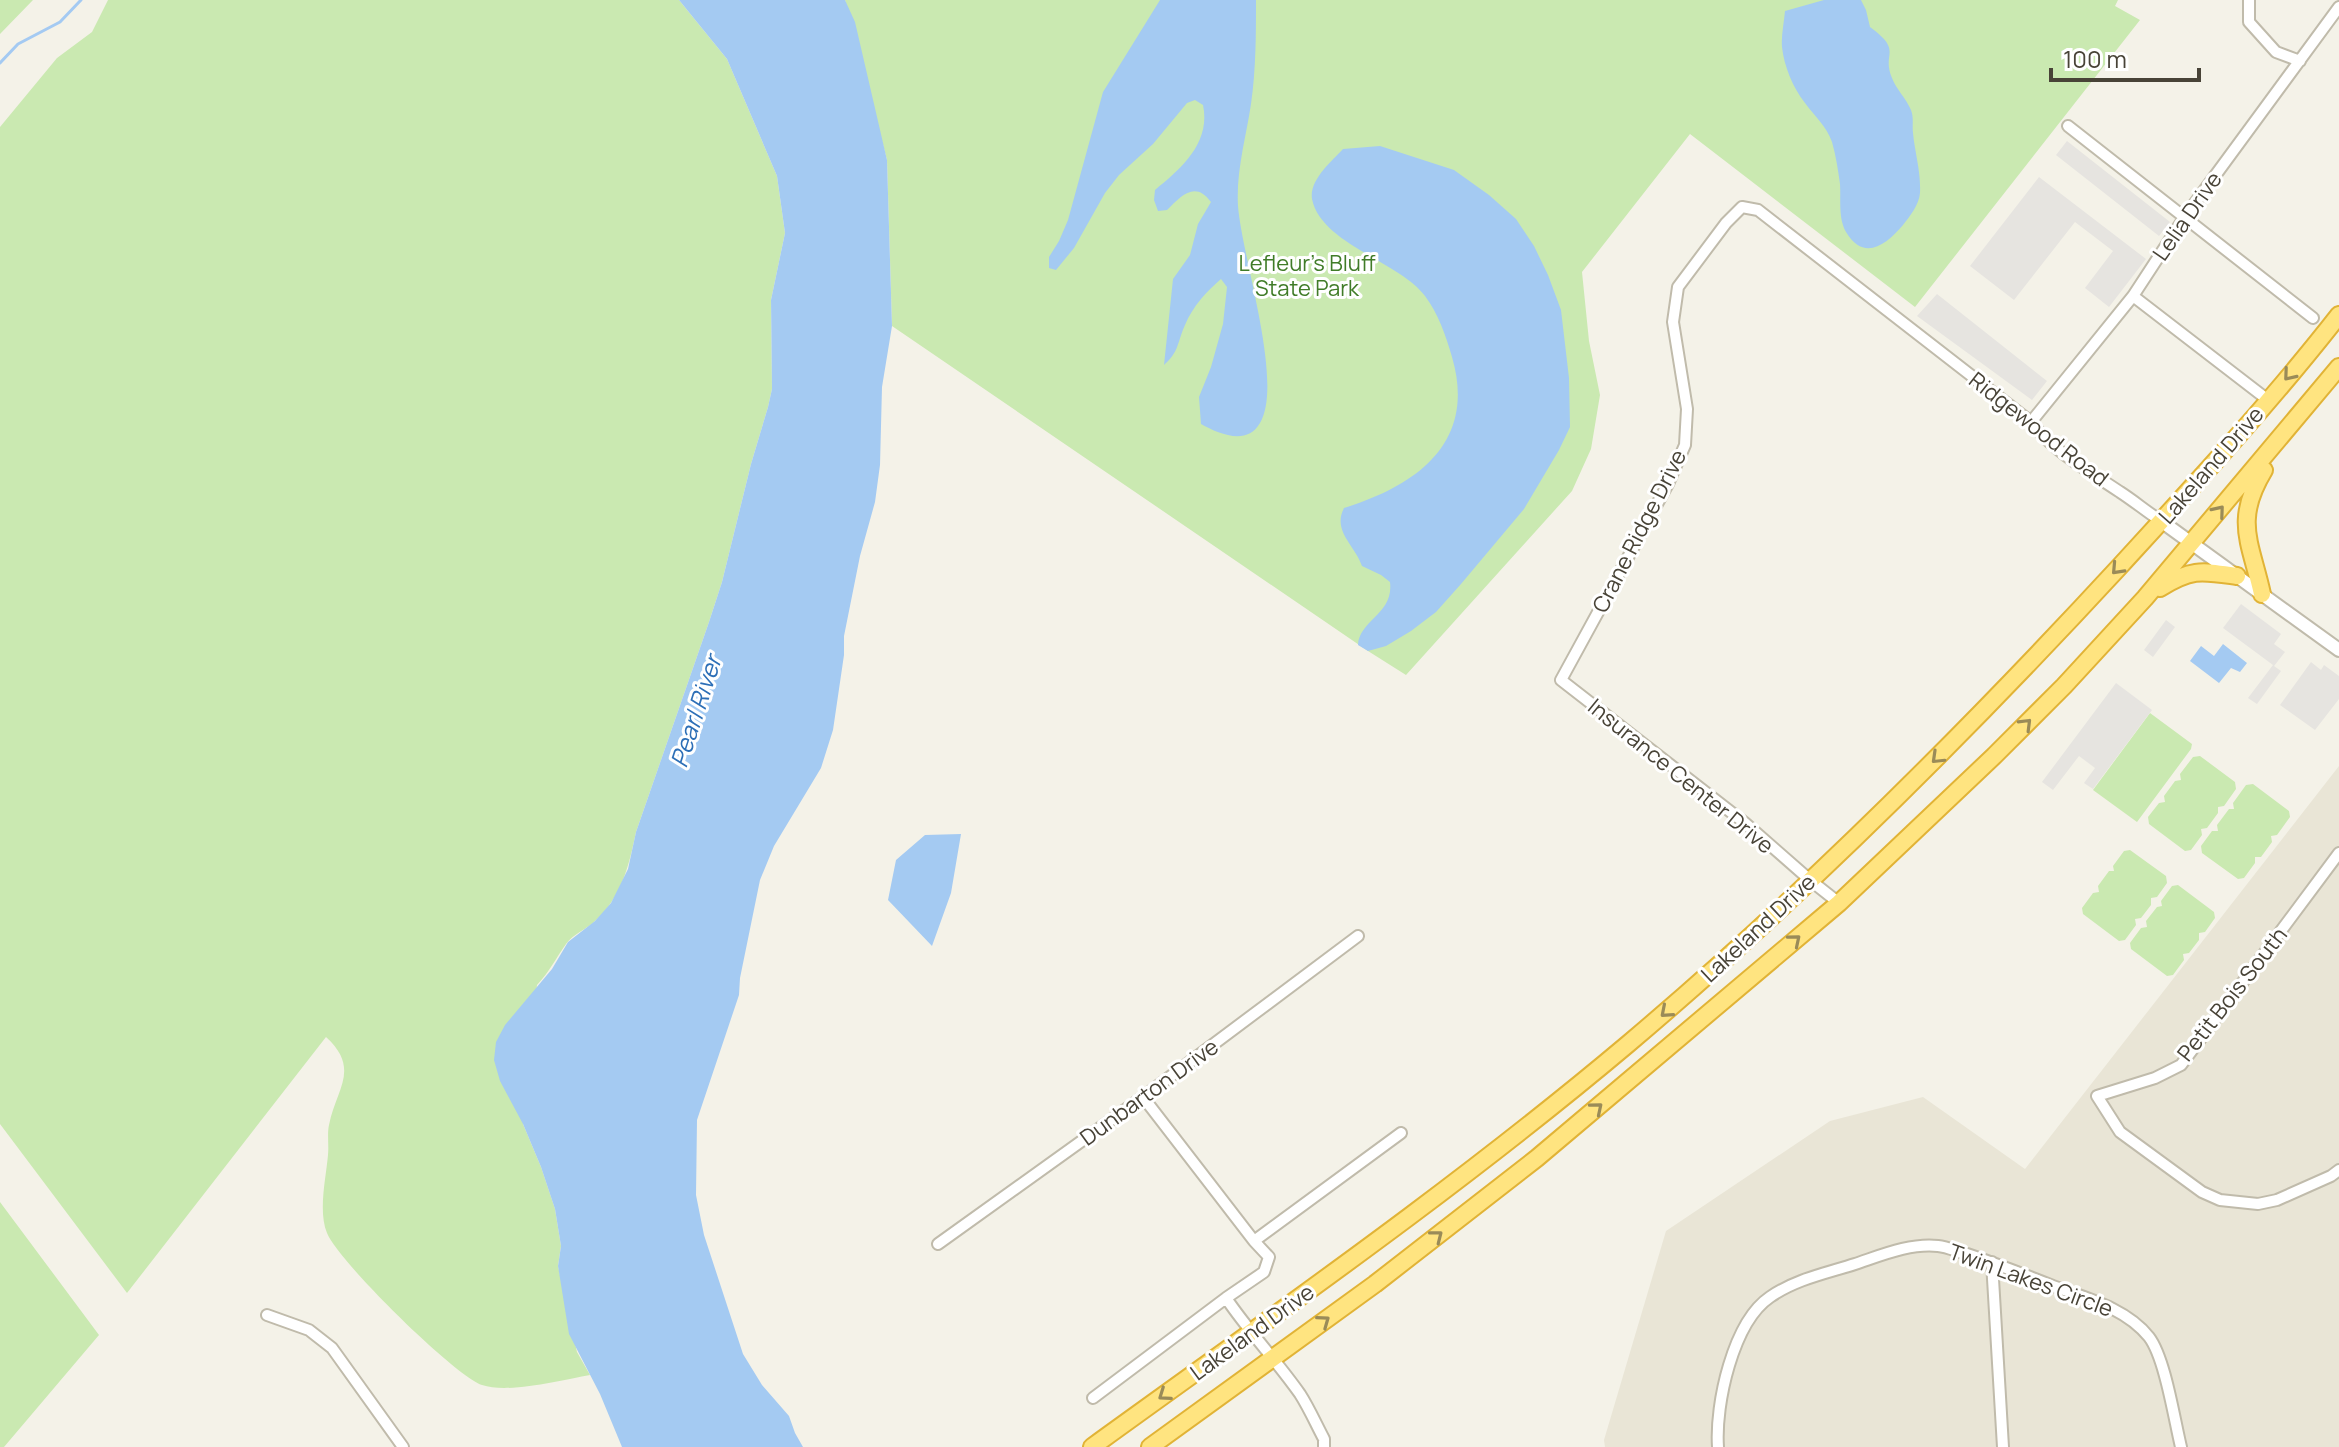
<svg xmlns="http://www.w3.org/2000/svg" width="2339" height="1447" font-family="Manrope,sans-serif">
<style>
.residential{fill:#e9e5d6}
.green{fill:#cae9b1}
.parking{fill:#e6e4e0}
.water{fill:#a4caf2}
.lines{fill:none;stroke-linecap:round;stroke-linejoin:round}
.stream{stroke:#a4caf2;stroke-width:3}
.minor-casing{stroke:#c0bbab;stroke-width:14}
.tertiary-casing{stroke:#c0bbab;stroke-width:16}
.trunk-casing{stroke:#e1b336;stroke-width:20}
.minor{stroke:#fff;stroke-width:10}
.tertiary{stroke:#fff;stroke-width:12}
.trunk{stroke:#ffe480;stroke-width:16}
.oneway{stroke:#9a8b58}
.labels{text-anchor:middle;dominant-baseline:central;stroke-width:6;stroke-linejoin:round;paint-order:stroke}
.street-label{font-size:22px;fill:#484337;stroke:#fff}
.park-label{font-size:22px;fill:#407c28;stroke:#fff}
.water-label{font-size:24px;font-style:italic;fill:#2d6fb7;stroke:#fff}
</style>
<rect width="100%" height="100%" fill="#f4f2e8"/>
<path class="residential" d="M2339,766V1447H1605L1604,1440L1666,1231L1830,1121L1923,1097L2025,1169Z"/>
<path class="green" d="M0,0H33L0,34Z
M108,0H679L727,59L777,176L785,233L771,300L772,389L768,407L751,464L722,582L709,622L636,832C629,865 622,897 595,921C587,929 573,934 566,944C556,958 550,971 537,985L523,1124L541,1167L555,1209L561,1246L558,1266L577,1352L590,1375C562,1380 508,1394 482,1385C454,1375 338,1261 327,1233C318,1211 326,1178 328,1155C329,1145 327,1134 329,1125C336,1089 361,1069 326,1037L127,1293L0,1124V127L57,58L92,32Z
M845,0H2118L2115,6L2140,20L1915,307L1690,134L1582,272L1589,341L1600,395L1591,449L1572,491L1406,675L1368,651L892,326L887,160Z
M2150,713L2192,744L2191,749L2137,822L2093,790Z
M2200,756L2235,782L2236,789L2224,806L2218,807V813L2207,828L2201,829L2202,835L2191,850L2185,851L2149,824L2148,817L2159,803L2165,802L2164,796L2175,781L2181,780L2180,774L2193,757Z
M2253,784L2289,811L2290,817L2277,835L2271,836L2272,842L2261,857H2255V863L2244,878L2238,879L2202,853L2201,846L2212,831H2218L2217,825L2229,809H2234L2233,803L2246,785Z
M2130,850L2166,876L2167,883L2157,897L2151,898V905L2141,918L2135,919L2136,925L2125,940L2119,941L2083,914L2082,908L2093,893L2099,892L2098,886L2109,871H2114L2113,866L2124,851Z
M2178,885L2214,912L2215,918L2205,932L2199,933V940L2189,953L2183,954L2184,960L2173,975L2167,976L2131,949L2130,943L2141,928L2147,927L2146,921L2157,907L2162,906L2161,901L2172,886Z
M0,1202L99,1335L4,1447H0Z"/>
<path class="parking" d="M2067,141L2170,222L2159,236L2056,155Z
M2039,177L2146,259L2109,307L2085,288L2113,251L2075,222L2014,300L1970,266Z
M1937,294L2047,381L2032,400L1917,316Z
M2241,604L2281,634L2274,644L2285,652L2274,666L2281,671L2257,704L2248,698L2273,665L2223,628Z
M2166,620L2175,627L2153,657L2144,650Z
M2311,662L2321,670L2324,665L2339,676V699L2315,730L2280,705Z
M2116,683L2152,710L2093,789L2084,783L2095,768L2079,756L2053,790L2042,782Z"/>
<path class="water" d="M679,0H845L855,22L887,160L892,326L882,387L880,465L875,502L860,556L844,636V655L833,730L821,768L774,846L760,880L740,978L739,995L697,1120L696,1195L704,1235L743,1354L762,1385L789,1416L795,1433L803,1447H622L600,1394L569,1334L558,1266L561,1246L555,1209L541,1167L523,1124L500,1081L494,1060L496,1042L505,1025L552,969L568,942L595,921L611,903L628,869L636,832L709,622L722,582L751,464L768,407L772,389L771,300L785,233L777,176L727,59Z
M1160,0H1256C1256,34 1256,70 1251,104C1246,138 1236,171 1238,206C1242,257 1284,383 1260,423C1247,446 1219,434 1201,424L1199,397L1211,367L1223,324L1227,287L1221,279C1206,292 1193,306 1185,325C1177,343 1179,352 1164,365L1173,279L1190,255L1198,224L1211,202C1195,180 1181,196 1167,210L1158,211L1154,200L1155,190C1181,169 1211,143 1203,105L1195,100L1187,103L1153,144L1119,175L1105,193L1074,248L1056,270L1049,268V257L1059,241L1068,220L1103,92Z
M1824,0H1861L1866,10L1870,27C1904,52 1881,52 1892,78C1896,89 1906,98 1911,110C1914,118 1912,125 1913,133C1915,154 1921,171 1920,193C1919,205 1910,216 1903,225C1886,245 1864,262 1846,232C1838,218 1841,199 1840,184C1838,170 1836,156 1832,142C1826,125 1815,117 1805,103C1793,88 1784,66 1782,47C1781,36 1784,23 1785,11Z
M1380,146L1454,170L1489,195L1516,219L1534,246L1548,275L1561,310L1569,378L1570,427L1559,450L1524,509L1461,584L1436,612L1411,631L1386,646L1368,651L1358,645C1359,620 1394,614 1390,582L1381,575L1362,566C1355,545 1332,531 1344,508C1418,485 1477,442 1452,357C1446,336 1438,313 1425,296C1400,262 1321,244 1312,199C1309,180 1332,161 1343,149Z
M2223,644L2247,663L2240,672L2231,668L2219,683L2190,661L2201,646L2214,656Z
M961,834L951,893L932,946L888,900L896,860L925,835Z"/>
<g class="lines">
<path class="stream" d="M0,63L18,44L60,22L81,0"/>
<defs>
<path id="minor" d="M2249,0V22L2276,52L2300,61
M2068,126L2313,318
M2133,296L2268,400
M2031,422L2133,296L2184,218L2339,7
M2339,853L2181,1065L2155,1078L2097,1096L2120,1132L2202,1192L2220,1200L2258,1204L2277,1200L2331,1176L2339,1170
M1839,903L1810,880L1745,823L1561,680L1668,484L1685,445L1687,409L1673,322L1678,287L1726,223L1742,207L1758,210L2031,422C2054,452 2089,471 2120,492C2134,501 2147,512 2161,521
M1143,1097L1254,1241
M938,1244L1143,1097L1358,936
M1992,1262L2003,1447
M1226,1298C1249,1332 1277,1361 1300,1394C1309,1408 1316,1424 1324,1439V1447
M267,1315L309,1330L332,1348L403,1447
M1093,1398L1226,1298L1264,1272L1269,1257L1254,1241L1401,1133
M1718,1447C1715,1404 1733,1322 1770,1297C1796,1279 1827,1273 1855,1264C1882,1255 1910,1243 1938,1246C1948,1247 1958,1252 1967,1254C1997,1264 2025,1275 2053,1286C2086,1298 2126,1308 2149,1337C2165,1358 2174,1418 2181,1447"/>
<path id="tertiary" d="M2161,521L2339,650"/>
<path id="trunk" d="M2160,588C2192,568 2202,571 2237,576
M2262,594C2251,543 2233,521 2264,470
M1092,1447C1273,1316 1457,1188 1628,1044C1803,896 1966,733 2121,565C2196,483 2271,402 2339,315
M1150,1447L1375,1284L1537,1158L1839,903L1994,756L2064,686L2145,598L2339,367"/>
</defs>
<use href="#minor" class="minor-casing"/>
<use href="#tertiary" class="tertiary-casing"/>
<use href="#trunk" class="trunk-casing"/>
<use href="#minor" class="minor"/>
<use href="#tertiary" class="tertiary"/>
<use href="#trunk" class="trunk"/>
</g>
<defs><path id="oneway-chevron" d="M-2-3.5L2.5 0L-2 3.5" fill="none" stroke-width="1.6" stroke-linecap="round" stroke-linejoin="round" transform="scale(2)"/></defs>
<g class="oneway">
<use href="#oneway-chevron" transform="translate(2289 375) rotate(130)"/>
<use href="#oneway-chevron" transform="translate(2219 511) rotate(-50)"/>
<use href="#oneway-chevron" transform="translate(2117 569) rotate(133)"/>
<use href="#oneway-chevron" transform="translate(2026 724) rotate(-45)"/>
<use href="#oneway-chevron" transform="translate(1937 758) rotate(136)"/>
<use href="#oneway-chevron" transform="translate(1795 940) rotate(-40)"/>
<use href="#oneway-chevron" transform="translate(1666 1012) rotate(139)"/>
<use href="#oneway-chevron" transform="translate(1597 1108) rotate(-40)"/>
<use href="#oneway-chevron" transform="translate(1437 1236) rotate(-38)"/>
<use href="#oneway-chevron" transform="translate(1324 1321) rotate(-36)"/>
<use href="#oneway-chevron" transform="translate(1164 1395) rotate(145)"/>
</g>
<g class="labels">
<g class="street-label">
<text transform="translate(2187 216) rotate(-55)">Lelia Drive</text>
<text transform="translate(2039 429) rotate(38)">Ridgewood Road</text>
<text transform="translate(2211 465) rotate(-49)">Lakeland Drive</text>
<text transform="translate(1639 531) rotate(-63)">Crane Ridge Drive</text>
<text transform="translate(1681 776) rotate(39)">Insurance Center Drive</text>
<text transform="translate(1758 928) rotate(-43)">Lakeland Drive</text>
<text transform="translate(2232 994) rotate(-52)">Petit Bois South</text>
<text transform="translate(1149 1092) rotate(-36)">Dunbarton Drive</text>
<text transform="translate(2031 1280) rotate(20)">Twin Lakes Circle</text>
<text transform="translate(1252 1332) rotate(-36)">Lakeland Drive</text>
</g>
<g class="park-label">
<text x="1307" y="263">Lefleur's Bluff<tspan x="1307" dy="25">State Park</tspan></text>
</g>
<g class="water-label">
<text transform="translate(695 711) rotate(-72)">Pearl River</text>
</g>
</g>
<path d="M2051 68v12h148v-12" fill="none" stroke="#484337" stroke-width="4"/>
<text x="2063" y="68" font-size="24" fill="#484337" stroke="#ffffff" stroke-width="6" paint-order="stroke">100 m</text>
</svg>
